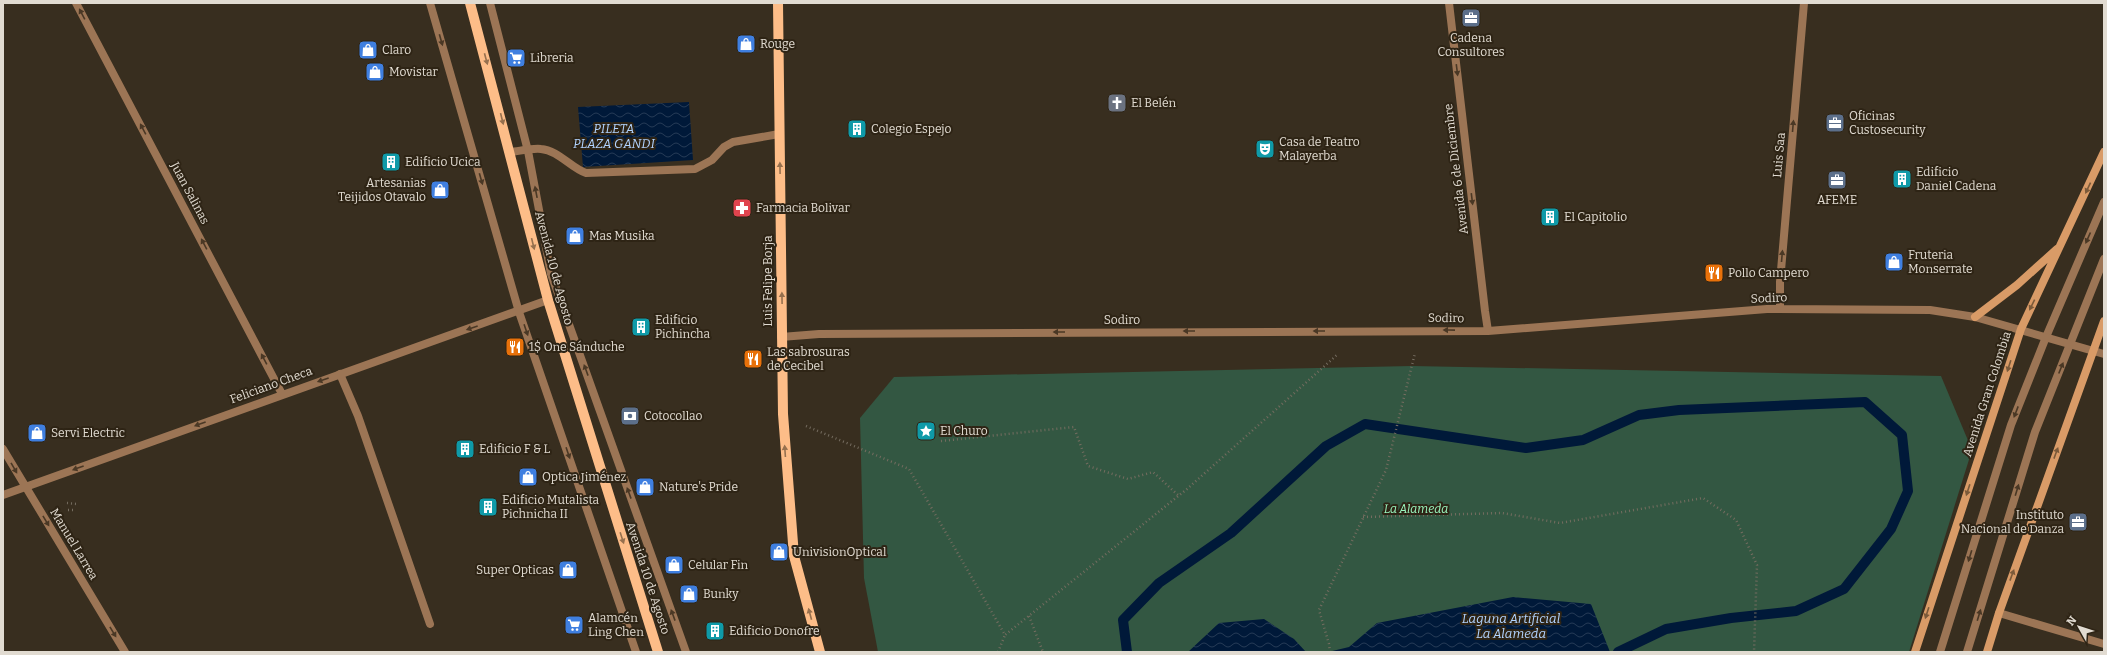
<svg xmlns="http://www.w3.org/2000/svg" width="2107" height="655" font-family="Bitter,serif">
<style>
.park{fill:#335742}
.water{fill:url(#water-waves)}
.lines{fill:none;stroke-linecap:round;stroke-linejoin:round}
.stream{stroke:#001939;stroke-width:10}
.path{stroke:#756d60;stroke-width:2.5;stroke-dasharray:1 3;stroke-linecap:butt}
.lane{stroke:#9c7555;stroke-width:8}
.street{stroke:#9c7555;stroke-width:8}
.secondary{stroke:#d99b67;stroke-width:8}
.primary{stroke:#fdbd88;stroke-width:10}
.oneway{fill:#4a3825}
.oneway2{fill:#96704e}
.oneway3{fill:#7b5a3a}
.labels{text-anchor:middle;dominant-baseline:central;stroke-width:4;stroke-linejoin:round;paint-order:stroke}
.poi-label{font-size:12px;fill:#e1dbd1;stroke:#2e2415;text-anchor:start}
.street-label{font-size:12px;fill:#e1dbd1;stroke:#2e2415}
.park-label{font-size:12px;font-style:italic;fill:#9af7bf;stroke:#2e2415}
.water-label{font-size:13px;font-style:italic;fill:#b1d3ff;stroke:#2e2415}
</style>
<defs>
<pattern id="water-waves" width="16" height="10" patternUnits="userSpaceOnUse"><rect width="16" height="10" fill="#001939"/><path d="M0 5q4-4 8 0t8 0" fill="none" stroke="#253a55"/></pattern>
</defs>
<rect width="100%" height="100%" fill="#382e1f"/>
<path class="park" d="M1412,366L1941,376L1972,450L1909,652H878L864,578L860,418L894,377Z"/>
<path class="water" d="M689,102L693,160L583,167L578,107Z
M1513,597L1591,604L1610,652H1328L1349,647L1377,623Z
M1264,619L1294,639L1306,652H1188L1219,623Z"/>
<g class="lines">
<path class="stream" d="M1127,652L1123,620L1159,583L1231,533L1326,446L1365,424L1526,448L1583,440L1639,415L1679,410L1865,402L1902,435L1908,491L1891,529L1844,589L1796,611L1731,618L1666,629L1618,652"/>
<path class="path" d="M806,426L909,469L1005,635L1187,489L1338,354
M941,441L1074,427L1088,466L1128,479L1153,472L1179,496
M67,503L77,504
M68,510H75
M1363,517L1502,513L1560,523L1703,498L1736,520L1757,565L1754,652
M1029,616L1043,652
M998,652L1005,635
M1330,652L1329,644L1319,610L1386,470L1415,353"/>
<path class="lane" d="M430,3L519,312L636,652
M490,3L528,151L551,274L686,652
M340,374L358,416L430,624
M1940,652L2011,425L2046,337L2104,202
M1967,652L2035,432L2104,259"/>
<path class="street" d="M76,3L282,394
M1449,3L1485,311L1488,331
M510,152C520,151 532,148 541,149C558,150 571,168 586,173L695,169L712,160L724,147L733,142L779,134
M1780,309V282L1804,3
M781,337L819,334L1488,331L1767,309L1930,310L1975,317L2104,354
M3,449L125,652
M3,495L548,300
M1999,613L2104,644"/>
<path class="secondary" d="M1975,317L2017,285L2057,249
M1915,652L2021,329L2104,152
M1987,652L1999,613L2104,321"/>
<path class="primary" d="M470,3L548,300L658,652
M778,3L783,414L794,556L820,652"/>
</g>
<defs><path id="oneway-solid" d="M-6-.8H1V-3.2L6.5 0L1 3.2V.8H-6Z"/></defs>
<g class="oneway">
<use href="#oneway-solid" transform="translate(82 14) rotate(-118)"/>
<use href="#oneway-solid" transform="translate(441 40) rotate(74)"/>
<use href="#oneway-solid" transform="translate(1457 70) rotate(83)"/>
<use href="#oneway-solid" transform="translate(1793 126) rotate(-85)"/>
<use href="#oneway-solid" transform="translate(143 129) rotate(-118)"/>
<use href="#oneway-solid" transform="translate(481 179) rotate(74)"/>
<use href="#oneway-solid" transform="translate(536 192) rotate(-101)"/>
<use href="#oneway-solid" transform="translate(1472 199) rotate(83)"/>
<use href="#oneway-solid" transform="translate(2088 238) rotate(114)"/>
<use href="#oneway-solid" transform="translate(204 244) rotate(-118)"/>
<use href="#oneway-solid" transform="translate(1782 256) rotate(-85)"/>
<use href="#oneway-solid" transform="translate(472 328) rotate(161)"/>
<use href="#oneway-solid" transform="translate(526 330) rotate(71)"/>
<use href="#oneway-solid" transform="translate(1449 330) rotate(-179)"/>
<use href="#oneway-solid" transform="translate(1189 331) rotate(180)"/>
<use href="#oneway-solid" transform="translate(1319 331) rotate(180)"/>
<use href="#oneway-solid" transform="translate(1059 332) rotate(180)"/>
<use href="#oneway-solid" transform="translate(264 359) rotate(-118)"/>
<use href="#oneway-solid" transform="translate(2061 368) rotate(-68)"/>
<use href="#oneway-solid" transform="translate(586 370) rotate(-110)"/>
<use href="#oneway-solid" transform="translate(323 380) rotate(161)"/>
<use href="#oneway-solid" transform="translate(2016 412) rotate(111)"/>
<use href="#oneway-solid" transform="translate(200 424) rotate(160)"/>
<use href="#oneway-solid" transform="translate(568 453) rotate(71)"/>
<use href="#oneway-solid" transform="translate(14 468) rotate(60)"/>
<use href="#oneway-solid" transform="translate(78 468) rotate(160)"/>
<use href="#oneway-solid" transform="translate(2017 490) rotate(-73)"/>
<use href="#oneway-solid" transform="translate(629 493) rotate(-110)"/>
<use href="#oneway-solid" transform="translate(46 521) rotate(59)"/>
<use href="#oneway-solid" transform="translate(1970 556) rotate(107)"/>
<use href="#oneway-solid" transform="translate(673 615) rotate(-110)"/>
<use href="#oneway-solid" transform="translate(1979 615) rotate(-73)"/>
<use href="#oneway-solid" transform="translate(113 632) rotate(59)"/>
</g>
<g class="oneway2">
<use href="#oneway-solid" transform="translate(486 59) rotate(75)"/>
<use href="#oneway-solid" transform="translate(502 119) rotate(76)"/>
<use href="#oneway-solid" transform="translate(780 168) rotate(-91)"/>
<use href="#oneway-solid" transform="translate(533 244) rotate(76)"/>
<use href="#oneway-solid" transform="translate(782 298) rotate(-91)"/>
<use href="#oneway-solid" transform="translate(785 451) rotate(-94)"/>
<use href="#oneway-solid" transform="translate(622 538) rotate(72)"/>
<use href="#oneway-solid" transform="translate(810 614) rotate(-105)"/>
</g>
<g class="oneway3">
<use href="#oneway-solid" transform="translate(2088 188) rotate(115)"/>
<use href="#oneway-solid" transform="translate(2032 305) rotate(116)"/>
<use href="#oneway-solid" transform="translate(2009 366) rotate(108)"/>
<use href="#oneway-solid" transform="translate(2056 453) rotate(-70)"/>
<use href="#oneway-solid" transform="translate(1968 490) rotate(108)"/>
<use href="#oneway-solid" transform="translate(2012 575) rotate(-70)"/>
<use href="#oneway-solid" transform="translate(1927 613) rotate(108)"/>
</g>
<defs>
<symbol id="office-square" viewBox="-11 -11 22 22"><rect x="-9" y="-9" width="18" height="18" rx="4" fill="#5c6f8a" stroke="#2e2415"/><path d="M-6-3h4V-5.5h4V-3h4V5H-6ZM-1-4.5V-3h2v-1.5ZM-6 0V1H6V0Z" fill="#fff"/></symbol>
<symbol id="shop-square" viewBox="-11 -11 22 22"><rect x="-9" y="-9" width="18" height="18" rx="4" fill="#3f7fe0" stroke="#2e2415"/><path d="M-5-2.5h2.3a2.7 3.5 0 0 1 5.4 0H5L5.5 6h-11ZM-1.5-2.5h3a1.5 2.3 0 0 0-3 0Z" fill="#fff"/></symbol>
<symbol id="supermarket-square" viewBox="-11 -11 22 22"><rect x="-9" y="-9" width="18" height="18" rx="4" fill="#3f7fe0" stroke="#2e2415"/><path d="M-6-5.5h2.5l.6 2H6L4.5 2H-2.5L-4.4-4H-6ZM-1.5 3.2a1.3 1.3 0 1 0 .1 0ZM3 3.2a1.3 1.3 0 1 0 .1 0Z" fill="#fff"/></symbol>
<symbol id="church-square" viewBox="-11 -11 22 22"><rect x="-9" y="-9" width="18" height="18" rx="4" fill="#6b7280" stroke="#2e2415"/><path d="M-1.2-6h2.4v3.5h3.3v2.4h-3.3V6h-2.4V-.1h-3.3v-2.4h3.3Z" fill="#fff"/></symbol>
<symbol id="building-square" viewBox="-11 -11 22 22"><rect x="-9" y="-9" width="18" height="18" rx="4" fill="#0f9aa8" stroke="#2e2415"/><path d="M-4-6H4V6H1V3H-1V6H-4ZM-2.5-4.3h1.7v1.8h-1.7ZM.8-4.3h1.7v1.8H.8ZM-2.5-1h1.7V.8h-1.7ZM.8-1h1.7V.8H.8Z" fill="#fff"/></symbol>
<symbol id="theatre-square" viewBox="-11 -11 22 22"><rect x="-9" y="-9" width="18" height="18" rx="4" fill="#0f9aa8" stroke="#2e2415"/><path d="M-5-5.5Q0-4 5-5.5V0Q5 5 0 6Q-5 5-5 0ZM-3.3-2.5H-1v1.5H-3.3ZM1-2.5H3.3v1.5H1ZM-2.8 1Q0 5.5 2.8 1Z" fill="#fff"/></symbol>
<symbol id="pharmacy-square" viewBox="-11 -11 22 22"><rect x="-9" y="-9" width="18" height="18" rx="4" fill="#e0444e" stroke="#2e2415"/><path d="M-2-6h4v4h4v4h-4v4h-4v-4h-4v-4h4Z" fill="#fff"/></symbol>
<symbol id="restaurant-square" viewBox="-11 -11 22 22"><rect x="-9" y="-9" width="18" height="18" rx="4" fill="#e8710a" stroke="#2e2415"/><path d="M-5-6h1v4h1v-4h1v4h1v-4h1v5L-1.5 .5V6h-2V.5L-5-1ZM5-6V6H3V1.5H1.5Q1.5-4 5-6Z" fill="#fff"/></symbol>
<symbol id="bank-square" viewBox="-11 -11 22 22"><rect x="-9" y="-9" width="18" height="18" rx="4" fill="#5c6f8a" stroke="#2e2415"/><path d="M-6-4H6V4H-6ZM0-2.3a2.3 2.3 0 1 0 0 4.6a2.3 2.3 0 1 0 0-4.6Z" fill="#fff"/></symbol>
<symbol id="sight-square" viewBox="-11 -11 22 22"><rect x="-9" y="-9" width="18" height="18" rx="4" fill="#0f9aa8" stroke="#2e2415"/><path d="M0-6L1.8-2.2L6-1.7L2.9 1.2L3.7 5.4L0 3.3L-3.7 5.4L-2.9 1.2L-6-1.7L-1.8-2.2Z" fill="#fff"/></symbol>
</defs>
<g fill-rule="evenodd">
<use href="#office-square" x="1460" y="7" width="22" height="22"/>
<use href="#shop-square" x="735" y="33" width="22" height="22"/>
<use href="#shop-square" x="357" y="39" width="22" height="22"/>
<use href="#supermarket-square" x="505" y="47" width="22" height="22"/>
<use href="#shop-square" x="364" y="61" width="22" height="22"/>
<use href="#church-square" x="1106" y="92" width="22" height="22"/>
<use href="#office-square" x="1824" y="112" width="22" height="22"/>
<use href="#building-square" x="846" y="118" width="22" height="22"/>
<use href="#theatre-square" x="1254" y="138" width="22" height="22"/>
<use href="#building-square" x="380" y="151" width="22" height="22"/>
<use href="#building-square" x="1891" y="168" width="22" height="22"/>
<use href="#office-square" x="1826" y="169" width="22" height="22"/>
<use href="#shop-square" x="429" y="179" width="22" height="22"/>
<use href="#pharmacy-square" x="731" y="197" width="22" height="22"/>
<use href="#building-square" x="1539" y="206" width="22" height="22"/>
<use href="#shop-square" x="564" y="225" width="22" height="22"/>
<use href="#shop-square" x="1883" y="251" width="22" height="22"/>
<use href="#restaurant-square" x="1703" y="262" width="22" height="22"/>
<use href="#building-square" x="630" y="316" width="22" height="22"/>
<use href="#restaurant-square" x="504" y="336" width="22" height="22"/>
<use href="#restaurant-square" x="742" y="348" width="22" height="22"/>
<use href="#bank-square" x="619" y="405" width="22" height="22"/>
<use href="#sight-square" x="915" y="420" width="22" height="22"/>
<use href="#shop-square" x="26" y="422" width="22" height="22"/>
<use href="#building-square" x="454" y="438" width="22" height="22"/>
<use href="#shop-square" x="517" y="466" width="22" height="22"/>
<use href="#shop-square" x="634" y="476" width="22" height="22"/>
<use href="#building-square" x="477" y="496" width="22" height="22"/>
<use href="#office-square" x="2067" y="511" width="22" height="22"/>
<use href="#shop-square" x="768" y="541" width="22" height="22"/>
<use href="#shop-square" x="663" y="554" width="22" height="22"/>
<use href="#shop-square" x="557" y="559" width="22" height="22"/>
<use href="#shop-square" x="678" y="583" width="22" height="22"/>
<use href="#supermarket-square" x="563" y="614" width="22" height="22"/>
<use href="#building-square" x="704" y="620" width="22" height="22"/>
</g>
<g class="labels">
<g class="poi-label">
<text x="1471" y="38" text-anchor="middle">Cadena<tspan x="1471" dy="14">Consultores</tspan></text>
<text x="760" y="44">Rouge</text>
<text x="382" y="50">Claro</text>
<text x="530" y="58">Libreria</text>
<text x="389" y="72">Movistar</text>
<text x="1131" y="103">El Belén</text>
<text x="1849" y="116">Oficinas<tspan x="1849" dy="14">Custosecurity</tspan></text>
<text x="871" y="129">Colegio Espejo</text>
<text x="1279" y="142">Casa de Teatro<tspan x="1279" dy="14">Malayerba</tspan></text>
<text x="405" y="162">Edificio Ucica</text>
<text x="1916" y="172">Edificio<tspan x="1916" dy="14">Daniel Cadena</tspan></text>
<text x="426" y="183" text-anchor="end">Artesanias<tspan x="426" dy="14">Teijidos Otavalo</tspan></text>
<text x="1837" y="200" text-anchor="middle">AFEME</text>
<text x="756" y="208">Farmacia Bolivar</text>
<text x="1564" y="217">El Capitolio</text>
<text x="589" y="236">Mas Musika</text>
<text x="1908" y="255">Fruteria<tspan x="1908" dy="14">Monserrate</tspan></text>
<text x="1728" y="273">Pollo Campero</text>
<text x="655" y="320">Edificio<tspan x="655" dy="14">Pichincha</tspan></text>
<text x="529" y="347">1$ One Sánduche</text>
<text x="767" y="352">Las sabrosuras<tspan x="767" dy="14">de Cecibel</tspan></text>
<text x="644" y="416">Cotocollao</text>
<text x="940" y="431">El Churo</text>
<text x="51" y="433">Servi Electric</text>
<text x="479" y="449">Edificio F &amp; L</text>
<text x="542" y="477">Optica Jiménez</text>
<text x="659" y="487">Nature's Pride</text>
<text x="502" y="500">Edificio Mutalista<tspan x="502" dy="14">Pichnicha II</tspan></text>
<text x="2064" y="515" text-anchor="end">Instituto<tspan x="2064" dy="14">Nacional de Danza</tspan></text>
<text x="793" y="552">UnivisionOptical</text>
<text x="688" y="565">Celular Fin</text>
<text x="554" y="570" text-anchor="end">Super Opticas</text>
<text x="703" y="594">Bunky</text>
<text x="588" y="618">Alamcén<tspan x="588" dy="14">Ling Chen</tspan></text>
<text x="729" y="631">Edificio Donofre</text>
</g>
<g class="street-label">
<text transform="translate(1779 155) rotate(-85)">Luis Saa</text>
<text transform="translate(1456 169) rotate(-97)">Avenida 6 de Diciembre</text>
<text transform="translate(190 193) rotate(62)">Juan Salinas</text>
<text transform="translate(554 268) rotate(75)">Avenida 10 de Agosto</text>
<text transform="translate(768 281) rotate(-90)">Luis Felipe Borja</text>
<text transform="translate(1769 298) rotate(-2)">Sodiro</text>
<text transform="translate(1446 318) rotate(1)">Sodiro</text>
<text x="1122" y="320">Sodiro</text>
<text transform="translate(271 385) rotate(-20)">Feliciano Checa</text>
<text transform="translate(1987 394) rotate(-72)">Avenida Gran Colombia</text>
<text transform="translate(74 544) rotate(59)">Manuel Larrea</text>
<text transform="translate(648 578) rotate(72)">Avenida 10 de Agosto</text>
</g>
<g class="park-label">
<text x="1416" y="509">La Alameda</text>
</g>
<g class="water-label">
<text x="614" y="128">PILETA<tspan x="614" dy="15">PLAZA GANDI</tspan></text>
<text x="1511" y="618">Laguna Artificial<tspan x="1511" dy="15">La Alameda</tspan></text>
</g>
</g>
<rect width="2107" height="655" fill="none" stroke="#e1dbd1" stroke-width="8"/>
<g transform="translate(2079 627) rotate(309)" stroke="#2e2415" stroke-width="3" paint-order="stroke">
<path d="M0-3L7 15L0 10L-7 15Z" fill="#e1dbd1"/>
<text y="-6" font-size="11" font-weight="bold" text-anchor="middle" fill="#e1dbd1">N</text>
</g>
</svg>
